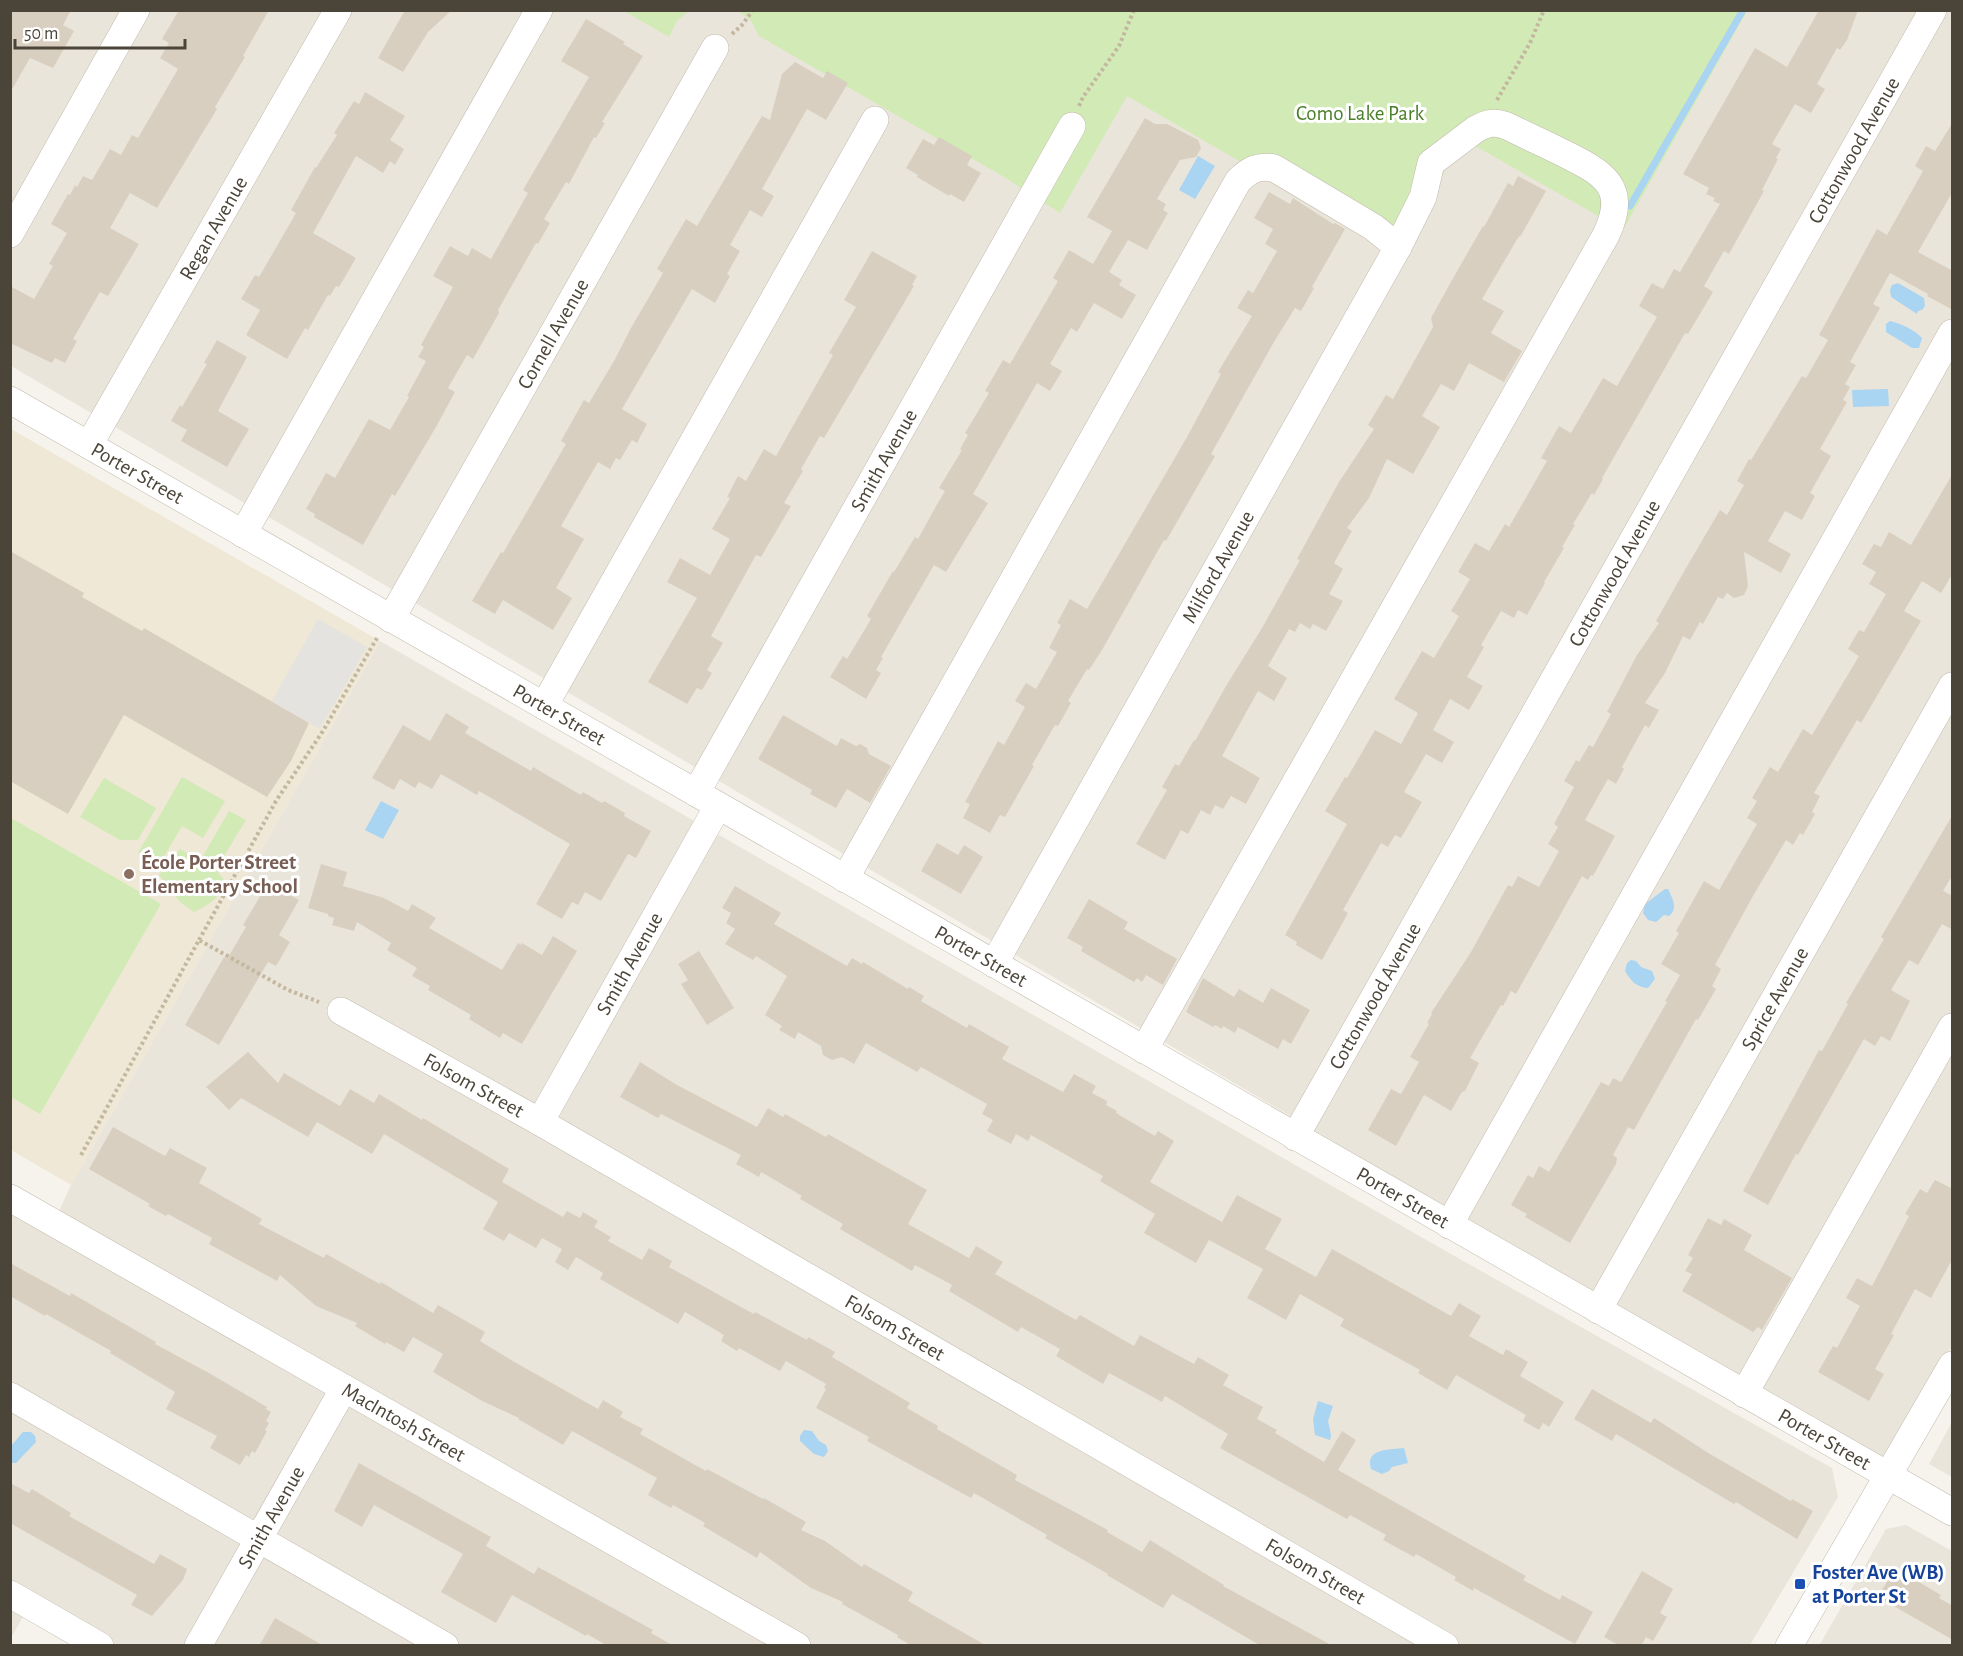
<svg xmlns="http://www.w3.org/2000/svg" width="1963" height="1656" font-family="'Alegreya Sans',sans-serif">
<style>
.residential{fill:#eae5da}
.education{fill:#efe8d6}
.green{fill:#d2eab5}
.parking{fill:#e5e3e0}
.water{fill:#a9d4f2}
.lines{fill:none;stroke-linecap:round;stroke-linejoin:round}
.stream{stroke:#a9d4f2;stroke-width:7}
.building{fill:#d8cfc1}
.minor-casing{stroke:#c2bbae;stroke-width:28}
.path{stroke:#c4b79f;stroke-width:4;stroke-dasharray:3 3;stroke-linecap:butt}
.minor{stroke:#fff;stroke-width:27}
.education-dot{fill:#8d6e63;stroke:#fff;stroke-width:2}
.transit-dot{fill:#1a4fb4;stroke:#fff;stroke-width:2}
.labels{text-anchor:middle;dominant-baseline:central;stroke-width:6;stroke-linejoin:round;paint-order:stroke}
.park-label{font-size:21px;fill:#4a7f2a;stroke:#fff}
.street-label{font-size:21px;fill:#4b4439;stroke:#fff}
.education-label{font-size:21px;font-weight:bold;fill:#785e54;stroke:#fff;text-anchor:start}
.transit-label{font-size:21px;font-weight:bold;fill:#164399;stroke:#fff;text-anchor:start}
</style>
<rect width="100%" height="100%" fill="#f6f3ec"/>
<path class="residential" d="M11,11H1952V1346L1884,1464L11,366Z
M380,641L1458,1258L1832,1468L1838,1497L1750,1645L89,1646L25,1613L11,1638V1215L48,1235L71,1185Z
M1952,1422V1477L1929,1464Z
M1906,1525L1952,1551V1645L1819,1646L1886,1529Z"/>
<path class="education" d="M11,429L380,641L71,1185L11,1150Z"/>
<path class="green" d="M624,11H689L677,21L669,37Z
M739,11H1747L1623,230L1463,139L1398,253L1127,96L1060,213L1004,177L759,36L751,21Z
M182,777L225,801L203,838L182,826L159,865L138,853Z
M104,778L156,808L138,840H120L80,817Z
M229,811L246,820L216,869L226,883C219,898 209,905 194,912L180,902L159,875L180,849L200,861Z
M11,818L161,904L40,1114L11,1097Z"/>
<path class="parking" d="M318,619L367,647L320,729L272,701Z"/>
<path class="water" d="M1198,156L1215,166L1195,199L1179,190Z
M1898,283L1924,298L1925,306L1922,310L1918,311L1917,314L1891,297L1890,290L1892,285Z
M1890,321C1900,323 1915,330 1922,338L1919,348H1912L1886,332V324Z
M1888,389L1889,406L1853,407L1852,390Z
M381,801L399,810L383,839L365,830Z
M1665,889H1668C1672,898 1677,905 1672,913L1669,916L1664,915L1656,922L1648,920L1643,913L1645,904Z
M1631,960L1636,961L1641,967L1652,971L1655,979L1648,988C1636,987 1631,981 1625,971L1627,963Z
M1318,1401L1333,1406L1328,1421L1331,1435L1330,1440L1315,1435L1313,1419Z
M804,1430L812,1431L819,1441L826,1445L828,1451L824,1457L814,1454L800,1441V1436Z
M23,1432H31L35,1436L36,1442L16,1463H12L11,1446Z
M1404,1448L1408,1463L1392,1467L1389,1471L1382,1474L1371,1469C1365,1448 1389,1450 1404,1448Z"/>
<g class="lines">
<path class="stream" d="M1630,206L1743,10"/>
</g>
<path class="building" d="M10,10H71L63,25L74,31L53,68L30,58L10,93Z
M179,10H269L243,56L245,57L215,107L217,109L157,208L130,193L110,228L139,244L108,296L100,292L73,339L77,341L65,363L55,358L52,363L10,343V286L34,299L53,266L49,264L67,233L51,224L68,194L70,195L75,185L77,187L83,176L92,180L110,149L121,155L132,135L138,138L178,69L160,58L169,43L162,39Z
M405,10H452L428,32L403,72L378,58Z
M1819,10H1858L1847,40L1840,50L1837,48L1817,84L1825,89L1811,113L1795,104L1772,144L1781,149L1776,158L1778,159L1762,190L1764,191L1729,254L1724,251L1704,286L1713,292L1688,334L1685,333L1602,478L1603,479L1594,495L1592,493L1573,524L1575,525L1562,547L1564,548L1544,582L1545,583L1527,615L1518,610L1514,618L1501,611L1481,645L1484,647L1467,677L1483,686L1469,710L1450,699L1433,730L1454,742L1442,763L1426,754L1404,792L1422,802L1401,838L1395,835L1388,847L1381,843L1343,910L1348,913L1322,960L1296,945L1297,942L1285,935L1347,824L1325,811L1345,777L1347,778L1375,730L1401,744L1418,713L1394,699L1422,651L1434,658L1459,616L1451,611L1470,579L1458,572L1475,543L1489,551L1505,524L1509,527L1547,461L1541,458L1559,426L1571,433L1603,378L1617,386L1657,317L1639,306L1652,283L1663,289L1674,269L1680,272L1720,204L1713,201L1715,198L1706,194L1709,188L1683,174L1755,48L1787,67Z
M586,19L625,42L623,44L643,56L602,122L605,123L596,138L594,137L569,184L566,182L544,219L550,223L538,244L536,243L498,310L499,313L473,359L467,355L448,388L455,392L436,427L395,496L392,494L363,545L314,517L315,514L306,509L326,473L335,478L369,419L390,430L409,397L407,396L426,361L418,357L424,347L421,345L453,287L433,276L450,246L468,256L472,248L491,259L528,193L523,190L589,77L561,61Z
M795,62L823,78L827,71L848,83L826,120L807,109L762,189L774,196L762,217L750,210L730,245L740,251L727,274L730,276L715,303L692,289L622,409L647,424L637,443L632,440L620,460L616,458L610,469L598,462L561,526L584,539L556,588L572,598L553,630L503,600L495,614L472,601L501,552L503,553L566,444L561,441L584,400L589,403L614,361L631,328L663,273L657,269L686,219L697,226L762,116L770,120L782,74Z
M365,92L405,116L390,140L404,149L395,165L390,161L383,173L356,156L313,233L356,258L339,287L336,286L330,296L328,295L308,330L305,328L287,359L246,335L260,310L241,299L255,275L259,277L296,213L291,210L315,167L316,168L337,135L334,133L354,101L359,104Z
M1145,118L1155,124H1167L1198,140L1201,148L1196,157L1180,160L1157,199L1166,204L1163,210L1168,213L1147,250L1128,240L1109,272L1122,280L1119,285L1136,295L1122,319L1094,303L1077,332L1071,328L1050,364L1062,371L1050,391L1037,383L973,494L988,503L946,572L934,565L881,657L883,658L876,670L881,673L866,699L830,677L843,656L847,659L871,619L867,616L893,571L894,572L915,537L918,539L935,508L945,491L939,488L962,450L960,449L968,435L965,433L989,393L985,391L1003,360L1010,364L1058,281L1053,278L1069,250L1093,264L1112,231L1087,217Z
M1953,122V191L1918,252L1953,271V310L1927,296L1928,294L1890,273L1873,304L1880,308L1850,362L1856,365L1845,384L1850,387L1843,400L1847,402L1820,449L1831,456L1810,493L1815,496L1802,520L1785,511L1768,541L1791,554L1781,573L1744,552L1748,586L1744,595L1734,598L1727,593L1723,599L1718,597L1703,624L1700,622L1690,640L1683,636L1665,673L1645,703L1659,710L1649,728L1645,725L1622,767L1624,769L1616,784L1608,779L1585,820L1615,836L1593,876L1591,875L1588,880L1582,876L1516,994L1511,991L1503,1006L1501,1005L1470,1058L1479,1063L1465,1091L1462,1092L1451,1111L1424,1095L1396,1146L1368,1130L1391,1089L1401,1094L1419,1062L1410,1057L1429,1024L1427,1023L1432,1014L1431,1013L1471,952L1508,885L1512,887L1518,876L1539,887L1559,851L1548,844L1558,827L1554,824L1574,787L1564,781L1576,760L1579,762L1589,745L1593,747L1611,714L1607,712L1637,655L1659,623L1656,621L1686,568L1720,510L1727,515L1744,485L1737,481L1749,459L1751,460L1802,376L1806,378L1828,340L1819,335L1877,229L1887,235L1923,171L1915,166L1926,146L1935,151Z
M939,137L972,156L967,165L981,173L964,202L950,194L949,196L917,177L918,175L906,168L923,139L934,145Z
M1518,176L1546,191L1520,237L1519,236L1482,299L1504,311L1491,333L1522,351L1504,382L1469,363L1454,391L1441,384L1422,416L1440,427L1413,474L1387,459L1369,498L1347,528L1352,531L1334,563L1343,569L1329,594L1343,601L1326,631L1313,624L1310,629L1300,623L1295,632L1289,629L1268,666L1287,678L1274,701L1258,691L1222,756L1260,778L1246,804L1231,796L1223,809L1215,805L1210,815L1201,810L1188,834L1181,830L1165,860L1136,844L1167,790L1162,787L1175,764L1179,766L1194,740L1195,741L1226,686L1262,628L1300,560L1297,559L1339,482L1374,429L1368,425L1386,395L1393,399L1433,327L1431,318L1452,280L1483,226L1484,227L1508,183L1513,186Z
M1269,192L1290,204L1293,198L1333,224L1335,223L1345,229L1312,287L1314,288L1301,311L1295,308L1274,342L1211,454L1215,456L1166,541L1164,540L1102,650L1089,670L1087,669L1068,701L1071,703L1058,726L1055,725L1032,765L1034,766L1005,817L1000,815L990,833L963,818L970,804L965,802L998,741L1004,745L1025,707L1015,701L1026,683L1036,689L1057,652L1049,648L1061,625L1057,623L1070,599L1087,609L1187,437L1221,374L1218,372L1252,316L1237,308L1248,290L1253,293L1277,251L1265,244L1273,229L1254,218Z
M872,251L917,276L912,285L914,286L824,438L820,436L801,469L803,471L784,503L791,506L761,557L756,555L711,636L723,643L707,670L712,673L702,690L697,688L687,704L648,682L697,598L667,582L680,558L710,575L730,539L712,529L730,498L727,497L738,476L746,481L764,449L776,456L833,355L829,353L856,307L844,300Z
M217,340L247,357L218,411L249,429L227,467L181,441L187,430L171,421L180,405L182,407L207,364L204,363Z
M1953,473V573L1941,593L1922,581L1904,611L1921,621L1861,723L1857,720L1814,793L1820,796L1812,812L1815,814L1803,835L1800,833L1793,845L1786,840L1753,896L1715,965L1721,969L1712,986L1716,989L1698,1020L1696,1019L1634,1130L1628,1127L1613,1155L1617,1158L1616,1164L1570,1243L1525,1217L1527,1214L1511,1205L1528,1175L1533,1178L1539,1166L1549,1172L1601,1082L1609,1086L1613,1078L1621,1082L1667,1002L1665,1001L1680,975L1661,964L1679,933L1676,931L1704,881L1719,890L1757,824L1747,818L1757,801L1752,798L1770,767L1778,772L1803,729L1812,735L1859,656L1848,649L1859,630L1864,632L1886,594L1869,584L1876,572L1862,564L1874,544L1881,547L1889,532L1911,545Z
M10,551L84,593L82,597L142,631L144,628L309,723L291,761L267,797L124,715L68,814L10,781Z
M446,713L469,727L465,733L531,771L533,767L581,795L583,792L602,803L604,801L625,813L624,816L651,831L636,858L628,854L601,901L585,892L578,905L572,902L562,919L536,904L570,844L479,791L477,795L441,774L432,789L419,782L415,788L400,779L394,790L372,778L403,725L430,741Z
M783,715L837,746L841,738L856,746L860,744L867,748L869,754L891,766L870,803L847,789L836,808L810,794L812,790L758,759Z
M1953,814V874L1943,891L1953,896V930L1942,924L1918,965L1909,960L1891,990L1910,1001L1890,1041L1881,1036L1875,1046L1864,1039L1798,1155L1796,1154L1768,1205L1743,1191L1819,1050L1822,1051L1848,1004L1846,1003L1884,939L1881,937Z
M937,843L958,855L964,845L983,857L961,894L921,871Z
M321,864L347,872L343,886L384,898L408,911L412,904L436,918L429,928L502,970L518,943L521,945L522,943L542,955L553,936L577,951L522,1044L503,1033L500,1038L469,1019L471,1015L428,990L430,986L412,976L417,968L387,950L391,943L357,922L354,931L332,925L334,918L328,916V914L308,908Z
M268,883L299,900L279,935L290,942L276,966L268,962L219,1045L185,1025L224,957L227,959L246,927L243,925Z
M735,886L781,913L774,924L847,966L852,958L862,964L863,962L908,989L909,987L924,996L921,1001L967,1028L969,1024L1009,1047L1002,1059L1063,1092L1074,1074L1096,1086L1092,1093L1107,1101L1106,1105L1117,1111L1116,1113L1155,1136L1158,1131L1174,1141L1150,1182L1222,1222L1237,1195L1282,1219L1265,1249L1316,1277L1332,1249L1451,1316L1459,1303L1481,1316L1469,1336L1503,1355L1506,1349L1528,1362L1520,1376L1564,1402L1549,1427L1543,1423L1539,1430L1523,1421L1526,1415L1456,1375L1447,1390L1418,1373L1420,1370L1340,1326L1344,1319L1300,1294L1286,1320L1247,1298L1263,1269L1209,1240L1196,1263L1144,1233L1155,1214L1100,1181L1103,1176L1031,1135L1028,1141L1016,1134L1011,1144L987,1131L993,1120L982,1114L987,1104L921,1067L917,1072L866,1043L854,1064L842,1057L832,1060L823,1055L821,1046L798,1032L795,1039L779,1030L782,1026L765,1015L787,976L756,956L753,960L725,944L735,929L726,923L731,913L722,908Z
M1089,899L1128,922L1124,929L1177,959L1163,985L1146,975L1142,982L1137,978L1134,982L1081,951L1083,947L1067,938Z
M699,951L734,1008L707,1025L681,984L688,980L678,964Z
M1203,978L1234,997L1239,989L1263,1003L1271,988L1310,1010L1291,1044L1283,1039L1278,1049L1238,1027L1235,1033L1223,1026L1222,1029L1215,1025L1213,1027L1186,1012Z
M248,1052L278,1083L284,1073L340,1106L350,1089L374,1103L379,1094L422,1120L423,1118L509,1169L502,1182L563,1217L567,1211L580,1218L583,1212L598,1221L594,1227L611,1237L608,1241L642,1260L649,1248L672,1261L669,1267L730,1301L754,1314L755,1312L807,1340L808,1337L835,1352L832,1357L910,1403L907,1408L938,1426L937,1429L1017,1475L1015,1480L1108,1530L1107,1532L1142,1552L1150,1540L1224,1585L1223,1586L1333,1646H1261L1172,1594L1163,1608L1107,1575L1108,1574L1045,1538L1047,1535L974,1493L971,1498L867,1441L869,1437L816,1408L826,1389L824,1388L826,1384L786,1361L780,1371L739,1348L737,1351L721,1341L724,1335L685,1312L678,1324L600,1279L603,1273L576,1257L568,1270L555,1262L562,1249L542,1238L536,1248L509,1233L504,1241L483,1229L498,1202L384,1134L372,1154L317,1122L308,1137L241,1098L229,1110L206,1087Z
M640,1062L677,1085L757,1127L768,1108L783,1117L785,1114L826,1137L828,1134L927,1190L908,1224L969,1258L976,1246L1003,1262L995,1274L1076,1320L1080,1315L1134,1346L1140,1335L1194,1364L1198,1357L1229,1375L1223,1385L1263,1407L1257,1419L1277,1430L1275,1433L1324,1462L1342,1431L1356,1440L1338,1470L1526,1576L1523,1580L1560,1600L1562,1595L1593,1612L1575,1644L1474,1588L1473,1591L1454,1580L1456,1577L1416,1554L1414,1557L1383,1540L1386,1535L1350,1515L1347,1519L1220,1448L1228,1434L1165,1396L1162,1402L1109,1373L1103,1384L1056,1356L1060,1349L1021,1327L1018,1332L949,1291L952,1285L915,1265L912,1271L840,1229L843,1224L800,1199L802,1196L761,1172L759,1177L736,1164L741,1155L661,1114L658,1118L620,1097Z
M113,1127L165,1156L170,1148L207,1168L199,1183L262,1219L259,1224L324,1258L326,1254L380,1284L381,1282L433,1313L438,1305L485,1332L480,1341L518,1364L598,1409L603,1400L623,1412L620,1417L643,1429L640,1434L706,1471L707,1469L763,1499L764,1498L806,1522L801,1530L825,1541L862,1567L864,1564L913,1592L908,1601L987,1646H912L897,1637L898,1635L842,1604L843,1602L811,1588L760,1552L757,1558L703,1526L705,1523L673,1505L671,1508L648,1495L657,1478L572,1431L563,1445L518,1419L519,1418L482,1401L433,1372L443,1354L413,1337L404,1352L386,1342L385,1344L355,1326L357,1323L316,1306L280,1275L277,1281L209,1244L212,1238L168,1214L166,1216L148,1206L150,1204L89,1169Z
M1935,1180L1953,1189V1258L1931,1298L1915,1289L1891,1334L1894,1335L1875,1369L1884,1374L1869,1401L1818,1372L1833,1346L1837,1348L1860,1306L1846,1298L1857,1278L1872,1286L1909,1216L1905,1214L1920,1189L1927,1193Z
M1708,1218L1721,1225L1724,1219L1752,1235L1744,1250L1792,1278L1762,1330L1758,1327L1753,1332L1682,1291L1692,1274L1685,1271L1693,1258L1688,1255Z
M10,1263L70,1296L71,1293L156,1342L155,1344L209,1373L267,1407L266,1409L271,1412L266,1421L269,1423L265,1430L267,1431L255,1453L252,1451L249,1457L246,1455L240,1465L210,1448L217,1436L166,1409L175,1392L110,1353L111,1351L46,1314L45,1316L10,1296Z
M1592,1389L1651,1423L1654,1418L1710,1454L1791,1501L1792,1499L1813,1511L1797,1539L1736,1502L1734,1504L1616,1434L1612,1441L1574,1419Z
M359,1463L491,1537L486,1546L534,1574L538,1567L653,1630L651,1633L674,1646H608L587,1634L586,1636L512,1595L496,1623L441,1592L463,1554L374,1505L362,1527L334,1511Z
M10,1483L29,1493L32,1489L71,1513L69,1516L154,1564L160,1554L187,1569L183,1580L152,1616L131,1605L137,1595L10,1523Z
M1895,1568L1941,1595L1939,1598L1953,1606V1640L1878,1597Z
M1642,1571L1673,1589L1660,1613L1667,1617L1653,1641L1646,1637L1641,1646H1620L1604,1637Z
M275,1618L324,1646H259Z"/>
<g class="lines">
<defs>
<g id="minor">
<path d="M10,234L136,10"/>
<path id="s1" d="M10,400L1952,1512"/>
<path id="s2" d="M89,445L338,10"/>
<path d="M243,534L539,10"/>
<path id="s3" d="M391,619L715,48"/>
<path d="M544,706L875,120"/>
<path id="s4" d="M696,793L1072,126"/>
<path d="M845,879L1238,181C1249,170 1258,165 1274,168L1373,227L1398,247"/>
<path id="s5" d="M994,964L1398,247L1423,197L1431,163L1476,129C1487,123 1495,121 1507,126C1525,135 1543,143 1561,152C1601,172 1630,185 1606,235L1144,1050"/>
<path id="s6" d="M341,1011L540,1122L1445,1646"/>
<path id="s7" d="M540,1122L718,806"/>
<path id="s8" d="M1295,1137L1933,10"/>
<path id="s9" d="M10,1198L797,1646"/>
<path d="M1449,1225L1952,333"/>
<path id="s10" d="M1598,1310L1952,686"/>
<path d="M1744,1394L1952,1027"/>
<path d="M10,1396L445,1646"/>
<path d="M10,1594L100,1646"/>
<path id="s11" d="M198,1646L344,1388"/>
<path d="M1789,1646L1952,1365"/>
</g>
</defs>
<use href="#minor" class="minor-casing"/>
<path class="path" d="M732,34L742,25L753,10
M1497,100L1530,43L1544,10
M1079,106L1083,97L1119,46L1134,10
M199,940L276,801L323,731L377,638
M81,1155L199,940L288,990L319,1002"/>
<use href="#minor" class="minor"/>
</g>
<circle class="education-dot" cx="129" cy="874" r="6"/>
<rect class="transit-dot" x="1794" y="1578" width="12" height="12" rx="3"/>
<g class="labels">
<g class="park-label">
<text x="1360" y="113">Como Lake Park</text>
</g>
<g class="street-label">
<text stroke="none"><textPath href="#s8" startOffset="1134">Cottonwood Avenue</textPath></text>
<text stroke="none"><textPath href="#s2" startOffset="250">Regan Avenue</textPath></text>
<text stroke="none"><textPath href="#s3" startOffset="328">Cornell Avenue</textPath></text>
<text stroke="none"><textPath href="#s4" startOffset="382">Smith Avenue</textPath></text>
<text stroke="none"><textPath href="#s1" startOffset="147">Porter Street</textPath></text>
<text stroke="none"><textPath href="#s5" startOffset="456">Milford Avenue</textPath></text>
<text stroke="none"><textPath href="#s8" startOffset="648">Cottonwood Avenue</textPath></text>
<text stroke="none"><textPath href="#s1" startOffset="633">Porter Street</textPath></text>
<text stroke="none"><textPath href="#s1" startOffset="1119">Porter Street</textPath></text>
<text stroke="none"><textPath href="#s7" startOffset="182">Smith Avenue</textPath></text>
<text stroke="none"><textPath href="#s8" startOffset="162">Cottonwood Avenue</textPath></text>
<text stroke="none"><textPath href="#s10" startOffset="358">Sprice Avenue</textPath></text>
<text stroke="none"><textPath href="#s6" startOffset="152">Folsom Street</textPath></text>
<text stroke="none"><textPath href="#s1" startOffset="1605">Porter Street</textPath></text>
<text stroke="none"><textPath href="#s6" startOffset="638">Folsom Street</textPath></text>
<text stroke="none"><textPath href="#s9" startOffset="453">MacIntosh Street</textPath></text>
<text stroke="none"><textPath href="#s1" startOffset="2091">Porter Street</textPath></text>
<text stroke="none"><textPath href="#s11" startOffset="148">Smith Avenue</textPath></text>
<text stroke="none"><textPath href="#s6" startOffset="1124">Folsom Street</textPath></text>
</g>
<g class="education-label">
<text x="141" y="862">École Porter Street<tspan x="141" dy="24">Elementary School</tspan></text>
</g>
<g class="transit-label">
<text x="1812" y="1572">Foster Ave (WB)<tspan x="1812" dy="24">at Porter St</tspan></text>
</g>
</g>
<rect width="1963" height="1656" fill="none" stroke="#4b4439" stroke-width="24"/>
<path d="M15 39v9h170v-9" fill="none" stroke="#4b4439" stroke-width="3"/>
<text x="24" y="39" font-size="18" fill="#4b4439" stroke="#ffffff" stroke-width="4.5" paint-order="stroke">50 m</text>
</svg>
